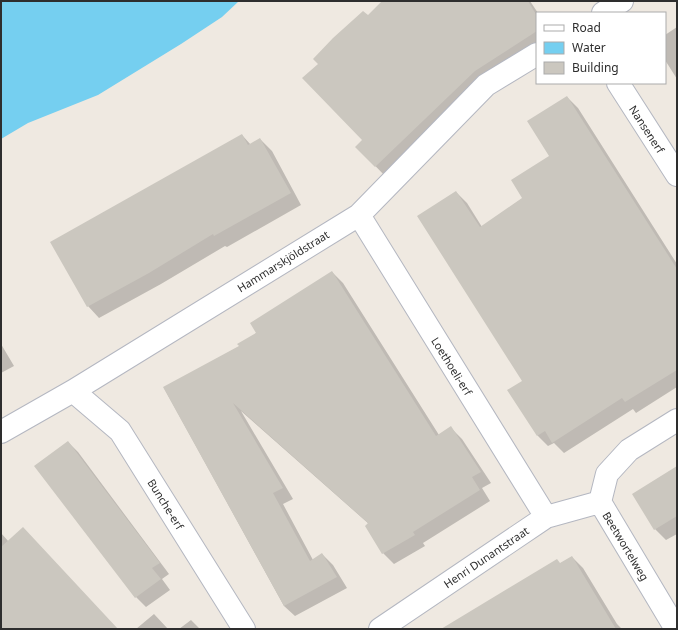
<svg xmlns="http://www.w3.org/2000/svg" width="678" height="630" font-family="'Noto Sans',sans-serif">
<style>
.water{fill:#75cff0}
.shadow{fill:#0003}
.building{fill:#cbc7bf}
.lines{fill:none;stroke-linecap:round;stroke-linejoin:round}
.minor-casing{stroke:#b4b7c1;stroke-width:24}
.minor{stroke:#fff;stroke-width:22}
.labels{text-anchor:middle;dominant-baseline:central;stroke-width:4;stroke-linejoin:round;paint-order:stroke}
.street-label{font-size:11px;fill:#2e2e2e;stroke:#fff}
</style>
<rect width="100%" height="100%" fill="#efe9e1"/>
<path class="water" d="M1,1H239L222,17L181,44L98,95L28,123L1,139Z"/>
<path class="shadow" d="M384,1H530L538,13L537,47L386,177L357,147L364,140L368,17Z
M677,27V79L665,60V35Z
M567,97L578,108L677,264V387L636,413L633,409L564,453L554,443L548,446L538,436L523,381L456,192L467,203L482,227L523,198L551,156Z
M242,135L251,145L260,139L272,151L301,205L227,247L225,246L161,284L99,318L88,306Z
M332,272L343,283L439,435L451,428L462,439L491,483L482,488L490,501L423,543L425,546L394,564L383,553L369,524L241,411L293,499L283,504L313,560L322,554L333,565L347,588L295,616L284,606L164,388L240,346Z
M1,344L14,366L1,373Z
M68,442L78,452L169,574L162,579L170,590L146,607L136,597Z
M677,468V534L666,540L655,529L634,494Z
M1,533L9,542L110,629H1Z
M572,557L583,568L617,624L622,629H443Z
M154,614L168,629H136Z
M191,620L200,629H179Z"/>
<path class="building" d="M382,1H528L537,16V31L475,71L375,167L355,147L362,140L302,78L318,64L313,59L333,38L363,11L368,15Z
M567,96L677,269V370L625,402L622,398L552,443L545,431L537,436L507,390L522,381L417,216L456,191L480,227L522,198L511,180L549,156L527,121Z
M242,134L248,145L260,138L291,193L214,236L213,234L149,273L87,307L50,242Z
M332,271L436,436L451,426L481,472L472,477L480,490L413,532L415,535L382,554L365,526L368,523L233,403L283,488L273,493L310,561L322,553L337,577L284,606L163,387L239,346L237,344L256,333L250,323Z
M68,441L160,563L152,568L161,579L135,598L34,466Z
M677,466V516L654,530L632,494Z
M23,527L118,629H1V547Z
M572,556L616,629H441L557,559L560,563Z"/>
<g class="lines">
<defs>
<path id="minor" d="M603,13L622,1
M618,83L677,175
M359,215L546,517
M73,391L120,431L244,629
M1,432L73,391L359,215L486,85L537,54
M380,629L546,517L600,502
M676,629L600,502L607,474L629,450L677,420"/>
</defs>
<use href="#minor" class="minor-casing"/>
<use href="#minor" class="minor"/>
</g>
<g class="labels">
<g class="street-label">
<text transform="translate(647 129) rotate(57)">Nansenerf</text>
<text transform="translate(283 261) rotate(-32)">Hammarskjöldstraat</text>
<text transform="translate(452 366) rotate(58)">Loethoeli-erf</text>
<text transform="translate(166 504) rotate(58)">Bunche-erf</text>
<text transform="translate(626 546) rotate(59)">Beetwortelweg</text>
<text transform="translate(486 557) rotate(-34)">Henri Dunantstraat</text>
</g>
</g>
<rect width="678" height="630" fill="none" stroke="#2e2e2e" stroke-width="4"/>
<rect x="536" y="12" width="130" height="72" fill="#ffffff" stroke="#ababab"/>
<rect x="544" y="25" width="20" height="6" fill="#ffffff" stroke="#ababab"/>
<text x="572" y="32" font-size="12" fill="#2e2e2e">Road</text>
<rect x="544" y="42" width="20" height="12" fill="#75cff0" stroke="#ababab"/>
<text x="572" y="52" font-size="12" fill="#2e2e2e">Water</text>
<rect x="544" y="62" width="20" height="12" fill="#cbc7bf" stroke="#ababab"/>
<text x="572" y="72" font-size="12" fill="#2e2e2e">Building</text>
</svg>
